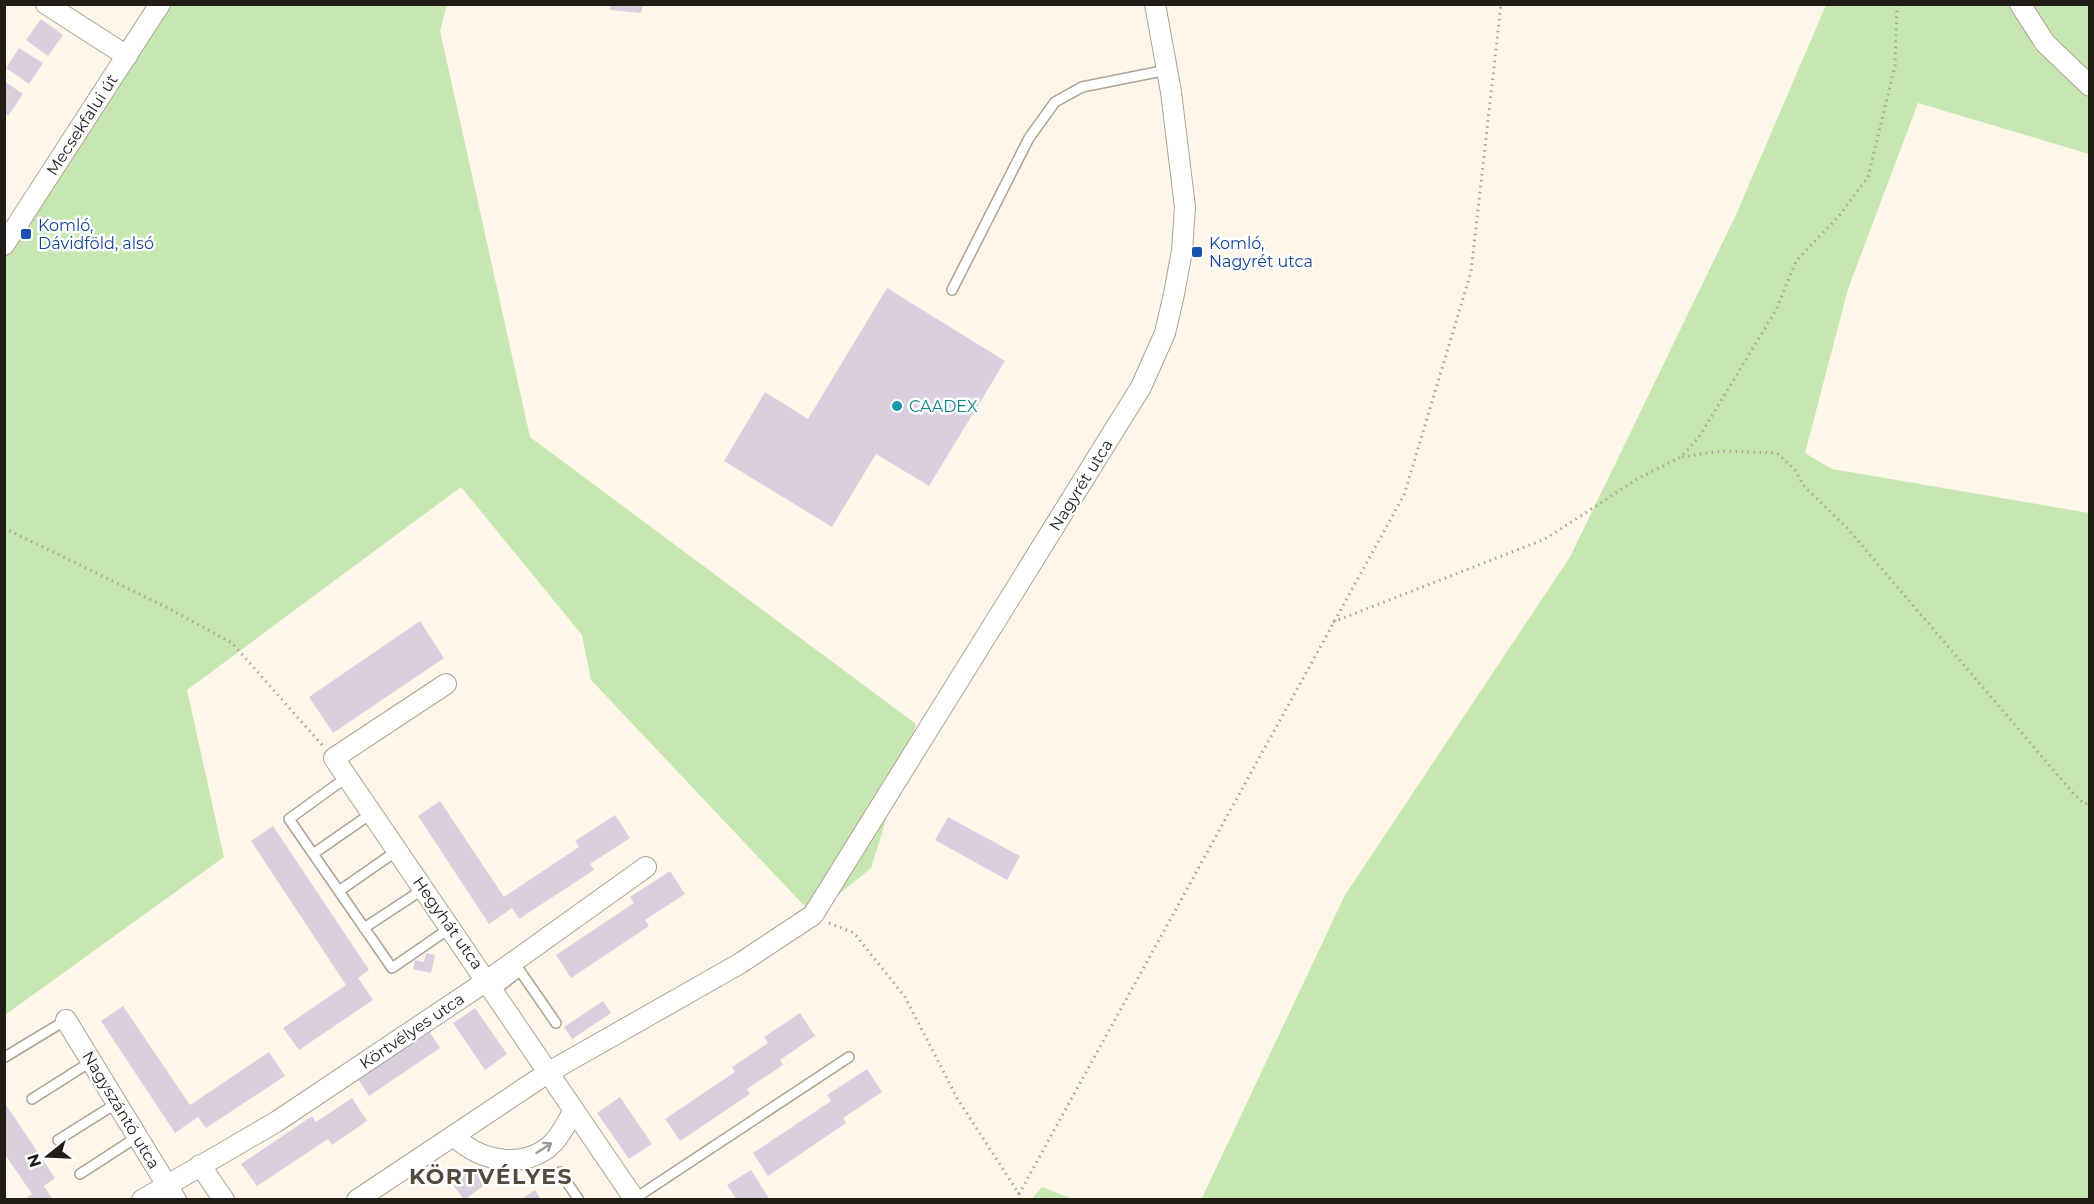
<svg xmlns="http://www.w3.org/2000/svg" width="2094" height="1204" font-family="Montserrat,sans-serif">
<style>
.green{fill:#c6e6b2}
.building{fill:#dacfdf}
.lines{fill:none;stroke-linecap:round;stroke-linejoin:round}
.lane-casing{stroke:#ada394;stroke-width:12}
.street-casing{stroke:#ada394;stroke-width:22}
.path{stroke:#aaa499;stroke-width:3;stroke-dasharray:1.5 4.5;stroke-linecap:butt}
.lane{stroke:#fff;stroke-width:9}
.street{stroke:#fff;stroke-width:20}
.oneway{stroke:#9b9997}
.transit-dot{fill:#1a4fb4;stroke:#fff;stroke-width:2}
.culture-dot{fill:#0f9aa8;stroke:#fff;stroke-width:2}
.labels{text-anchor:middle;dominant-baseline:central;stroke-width:5;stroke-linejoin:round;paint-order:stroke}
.street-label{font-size:16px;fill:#201d17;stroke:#fff}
.transit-label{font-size:16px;fill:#164399;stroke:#fff;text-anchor:start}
.culture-label{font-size:16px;fill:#0d838f;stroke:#fff;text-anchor:start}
.district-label{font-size:22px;font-weight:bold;letter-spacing:1.5px;fill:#534a3d;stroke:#fff}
</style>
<rect width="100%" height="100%" fill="#fef7e9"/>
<path class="green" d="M160,5H447L440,31L530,437L916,724L871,868L813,915L591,680L582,635L461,487L187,690L224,857L5,1015L4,245Z
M1826,5H2021L2032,19L2035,5H2089V154L1918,103L1848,289L1805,453L1832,469L2089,513V1199L1201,1200L1345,895L1570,557L1735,217Z
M1042,1187L1072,1199H1032Z"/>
<path class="building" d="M610,4H643L641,13L610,10Z
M41,19L63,35L48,56L26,40Z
M19,48L43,63L29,84L6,68Z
M4,81L23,94L8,116L4,113Z
M887,288L1005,361L929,486L876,454L832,527L724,461L765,392L808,419Z
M420,621L444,658L333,733L309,697Z
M440,801L504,897L579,847L575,841L615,815L630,838L590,864L594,870L519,919L512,908L489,924L418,816Z
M948,817L1020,856L1007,880L935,840Z
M273,826L369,970L358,978L373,1000L299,1050L283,1028L346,985L251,841Z
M670,871L685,894L645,920L649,926L571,978L556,955L634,903L630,897Z
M426,953L435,955L431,973L413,969L415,960L424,962Z
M603,1001L611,1013L572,1039L564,1027Z
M123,1006L190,1105L269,1052L285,1076L206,1128L198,1117L175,1133L101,1021Z
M475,1008L507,1054L485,1070L453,1023Z
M800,1013L815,1036L780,1060L783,1065L747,1089L750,1094L680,1141L665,1119L735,1072L732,1067L768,1043L764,1037Z
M425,1025L440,1048L369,1096L354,1073Z
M867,1069L882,1092L843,1118L846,1123L768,1176L753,1153L831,1101L827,1095Z
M620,1097L652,1144L629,1159L597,1113Z
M352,1098L367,1121L332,1145L328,1139L257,1186L241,1164L312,1116L316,1122Z
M4,1102L55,1178L44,1186L53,1200H23L32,1194L4,1153Z
M472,1165L486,1184L464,1200L451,1182Z
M751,1170L770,1200H737L727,1185Z
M535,1190L541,1200H520Z"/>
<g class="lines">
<defs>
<path id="lane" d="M952,290L1029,138L1055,102L1082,87L1167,70
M347,777L289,819L392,968L450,928
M313,854L372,813
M339,891L398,850
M364,928L425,888
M495,990L520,971L556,1023
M5,1057L66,1020
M32,1099L92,1061
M58,1140L117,1103
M560,1172L579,1200
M80,1174L137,1137
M634,1199L849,1057"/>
<path id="street" d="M46,4L127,56
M2020,4L2045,43L2090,86
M4,245L160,4
M446,684L334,758L635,1200
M66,1020L176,1200
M454,1136C480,1162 526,1171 554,1142C562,1133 568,1121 574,1110
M200,1165L224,1200
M142,1200L276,1122L488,980L646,867
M357,1200L549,1072L739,964L813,915L1141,387L1165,333L1174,294L1182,251L1185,207L1171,92L1155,4"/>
</defs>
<use href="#lane" class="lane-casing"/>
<use href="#street" class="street-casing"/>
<path class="path" d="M1682,457L1721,451L1777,453L1796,471L1803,485L1847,528L2073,793L2085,804L2090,803
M4,528L168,608L232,643L323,746
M1333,622L1545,539L1639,478L1681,457L1699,437L1776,310L1796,261L1838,217L1868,177L1895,66L1897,4
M829,923L854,933L905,997L957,1098L1019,1194L1015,1200
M1019,1194L1404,495L1471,272L1501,4"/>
<use href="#lane" class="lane"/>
<use href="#street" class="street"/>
</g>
<defs><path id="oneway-shaft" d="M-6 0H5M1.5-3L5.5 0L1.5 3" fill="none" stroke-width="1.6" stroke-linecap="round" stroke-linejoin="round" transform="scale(1.5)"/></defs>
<use class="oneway" href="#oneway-shaft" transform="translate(544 1148) rotate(-33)"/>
<g class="transit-dot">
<rect x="20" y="228" width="12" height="12" rx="3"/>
<rect x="1191" y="246" width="12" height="12" rx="3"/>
</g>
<circle class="culture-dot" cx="897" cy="406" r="6"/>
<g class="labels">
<g class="street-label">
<text transform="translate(82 125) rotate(-57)">Mecsekfalui út</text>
<text transform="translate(1081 485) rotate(-58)">Nagyrét utca</text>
<text transform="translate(448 923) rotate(55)">Hegyhát utca</text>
<text transform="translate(412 1031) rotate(-34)">Körtvélyes utca</text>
<text transform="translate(121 1110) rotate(59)">Nagyszántó utca</text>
</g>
<g class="transit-label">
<text x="38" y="225">Komló,<tspan x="38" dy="18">Dávidföld, alsó</tspan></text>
<text x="1209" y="243">Komló,<tspan x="1209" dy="18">Nagyrét utca</tspan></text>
</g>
<g class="culture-label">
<text x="909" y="406">CAADEX</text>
</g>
<g class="district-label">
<text x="491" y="1176">KÖRTVÉLYES</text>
</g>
</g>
<rect width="2094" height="1204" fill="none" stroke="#201d17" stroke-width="12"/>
<g transform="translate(48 1156) rotate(252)" stroke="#ffffff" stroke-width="4.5" paint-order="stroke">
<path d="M0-4.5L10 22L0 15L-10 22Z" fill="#201d17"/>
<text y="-9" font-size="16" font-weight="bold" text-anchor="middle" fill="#201d17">N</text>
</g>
</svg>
